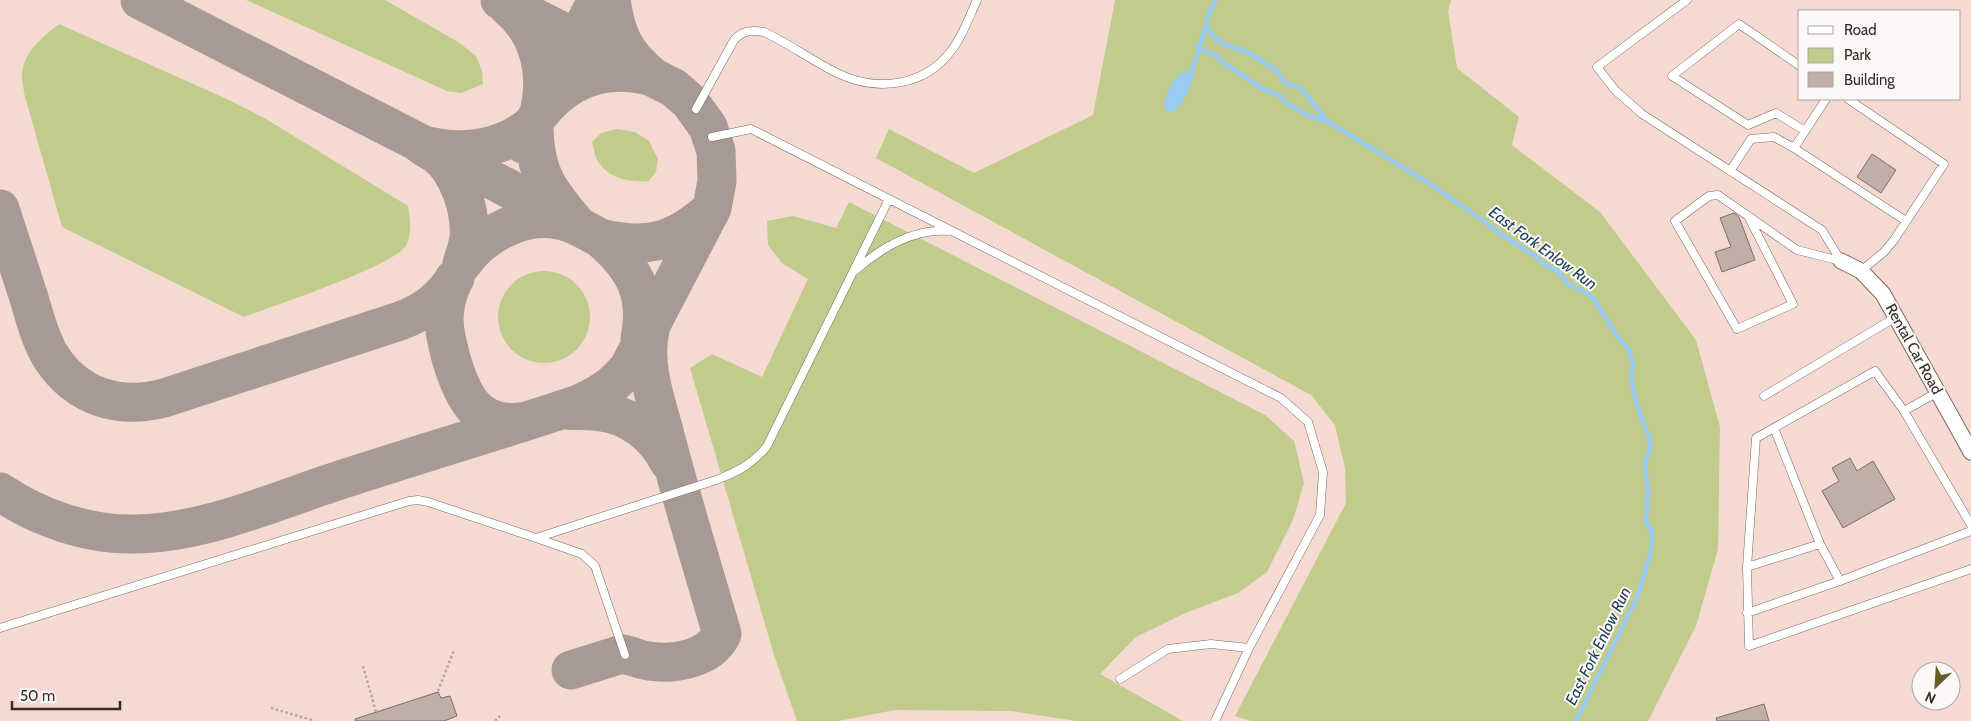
<svg xmlns="http://www.w3.org/2000/svg" width="1971" height="721" font-family="Cabin,sans-serif">
<style>
.built{fill:#f5dad2;fill-rule:evenodd}
.green{fill:#c1cb8b}
.water{fill:#9acbf2}
.lines{fill:none;stroke-linecap:round;stroke-linejoin:round}
.stream{stroke:#9acbf2;stroke-width:4.5}
.taxiway{stroke:#a79994;stroke-width:39}
.building{fill:#c0aea8;stroke:#7f6e68}
.lane-casing{stroke:#786862;stroke-width:9}
.street-casing{stroke:#786862;stroke-width:17}
.path{stroke:#b6a7a2;stroke-width:2.5;stroke-dasharray:2.5 2.5;stroke-linecap:butt}
.lane{stroke:#fff;stroke-width:8}
.street{stroke:#fff;stroke-width:15}
.labels{text-anchor:middle;dominant-baseline:central;stroke-width:4;stroke-linejoin:round;paint-order:stroke}
.street-label{font-size:15px;fill:#332c29;stroke:#fcf8f7}
.water-label{font-size:16px;font-style:italic;fill:#193d57;stroke:#fcf8f7}
</style>
<rect width="100%" height="100%" fill="#fae7e1"/>
<path class="built" d="M0,0H1971V721H0ZM1800,11H1960V99H1800ZM1921,671H1951V701H1921Z"/>
<path class="green" d="M246,0H385L458,42L476,56L482,71L483,84L461,93L447,91Z
M1115,0H1451L1448,11L1457,68L1519,117L1512,145L1600,212L1696,340L1720,427L1718,549L1696,626L1648,721H1251L1235,716L1346,503L1345,468L1335,425L1311,395L876,158L889,129L974,173L1093,115Z
M59,24L229,100L266,119L408,206C410,218 412,232 407,244C400,264 270,307 244,317L62,227L24,93C24,87 21,80 22,74C24,51 43,37 59,24Z
M617,129L635,132L649,141L658,159L656,172L649,181C629,183 606,178 596,158C594,153 594,147 592,142L601,133Z
M849,202L1265,415L1294,441L1304,483L1293,520L1267,572L1238,593L1183,614L1136,637L1100,674L1183,721H1076L1012,711L895,710L838,721H797L774,655L690,368L712,354L762,377L808,279L782,263L768,245L767,221L793,216L836,228Z
M498 317a46 46 0 1 1 92 0a46 46 0 1 1-92 0Z"/>
<path class="water" d="M1193,61L1196,64C1193,82 1187,99 1174,112H1167C1159,99 1173,80 1183,72L1188,73Z"/>
<g class="lines">
<path class="stream" d="M1216,0L1209,13L1206,25L1212,35L1223,44L1247,52L1276,70L1285,83L1302,89L1327,121L1430,184L1481,219L1499,233L1538,258L1544,265L1557,271L1568,284L1592,296L1617,336L1629,350L1633,363L1631,378L1636,402L1651,443L1645,465L1648,491L1646,522L1652,532L1651,551L1637,598L1576,721
M1198,47L1203,51L1214,54L1222,62L1263,89L1280,96L1287,104L1309,116L1326,121
M1195,62L1206,25"/>
<path class="taxiway" d="M140,0L502,185L600,238
M508,7C541,34 549,77 538,116C567,78 607,64 653,77C625,54 616,36 611,0
M534,124C534,174 548,190 579,227C537,205 487,229 462,264C464,256 468,247 469,238C471,210 459,172 436,154C431,151 425,148 420,144C460,155 503,151 535,122
M523,144L597,0
M0,209C9,237 18,264 27,292C34,313 39,338 51,357C77,397 119,410 164,398L400,321C424,312 441,300 455,278
M454,279C450,288 446,298 445,308C442,325 447,342 451,358C461,393 476,428 519,422
M640,339C649,294 634,267 600,238C645,249 673,243 708,212
M566,410C578,411 590,410 602,412C631,415 656,437 669,462
M0,492C39,518 87,535 135,534C202,533 268,504 331,483C413,456 495,432 576,405C598,396 614,386 629,367L712,208L717,181L716,151L708,127L690,102L674,88L500,0
M571,670L622,654C631,655 639,660 649,661C674,665 710,659 722,634C703,569 683,504 666,439C657,403 642,367 650,330"/>
</g>
<path class="building" d="M1872,154L1896,170L1881,193L1857,177Z
M1734,213L1739,217L1755,260L1722,272L1715,252L1731,247L1720,218Z
M1850,458L1857,471L1873,461L1895,499L1843,528L1822,491L1839,481L1832,468Z
M438,692L441,698L450,696L457,716L444,721H355V719Z
M1764,704L1769,721H1717L1716,718Z"/>
<g class="lines">
<defs>
<path id="lane" d="M1687,0L1597,67L1615,90L1642,114L1822,230L1841,261
M1800,66L1739,24L1672,76L1748,125L1776,113L1805,131
M1826,99L1794,148L1906,221
M1848,99L1944,164L1894,240L1884,252L1861,271
M696,109L734,40C743,30 752,30 764,32C790,44 812,61 837,73C876,92 924,87 951,51C963,36 969,17 977,0
M712,137L751,129L1281,398L1308,422L1323,472L1320,515L1249,648L1215,721
M1730,171L1751,139L1774,137L1794,148
M1748,216L1793,304L1737,329L1675,221L1709,196L1718,195L1797,250L1841,261
M856,270C882,247 912,229 948,231
M1938,392L1904,411L1971,525
M1764,396L1896,317
M1774,428L1820,544
M1747,567L1756,438L1875,371L1904,411
M1840,581L1820,544L1747,567L1749,646L1971,569
M1747,613L1840,581L1971,531
M0,628L409,501L418,500L428,502L536,538
M625,655L595,566L582,554L536,538L716,480C737,472 753,464 767,446L889,199
M1120,679L1168,649L1211,644L1249,648"/>
<path id="street" d="M1841,261L1861,271L1883,294L1971,452"/>
</defs>
<use href="#lane" class="lane-casing"/>
<use href="#street" class="street-casing"/>
<path class="path" d="M363,666L376,712
M438,691L454,650
M271,708L315,721
M495,721L500,716"/>
<use href="#lane" class="lane"/>
<use href="#street" class="street"/>
</g>
<g class="labels">
<g class="street-label">
<text transform="translate(1914 349) rotate(61)">Rental Car Road</text>
</g>
<g class="water-label">
<text transform="translate(1543 248) rotate(36)">East Fork Enlow Run</text>
<text transform="translate(1598 646) rotate(-64)">East Fork Enlow Run</text>
</g>
</g>
<rect x="1798" y="10" width="162" height="90" fill="#fcf8f7" stroke="#aca6a5"/>
<rect x="1808" y="26" width="25" height="8" fill="#ffffff" stroke="#aca6a5"/>
<text x="1844" y="35" font-size="15" fill="#332c29">Road</text>
<rect x="1808" y="48" width="25" height="15" fill="#c1cb8b" stroke="#aca6a5"/>
<text x="1844" y="60" font-size="15" fill="#332c29">Park</text>
<rect x="1808" y="72" width="25" height="15" fill="#c0aea8" stroke="#aca6a5"/>
<text x="1844" y="85" font-size="15" fill="#332c29">Building</text>
<g transform="translate(1936 686) rotate(205)"><circle r="24" fill="#fcf8f7" stroke="#aca6a5"/>
<path d="M0-4L9 19L0 12L-9 19Z" fill="#675c29"/>
<text y="-8" font-size="14" font-weight="bold" text-anchor="middle" fill="#332c29">N</text>
</g>
<path d="M12 701v8h108v-8" fill="none" stroke="#332c29" stroke-width="2.5"/>
<text x="20" y="701" font-size="15" fill="#332c29" stroke="#fcf8f7" stroke-width="4" paint-order="stroke">50 m</text>
</svg>
